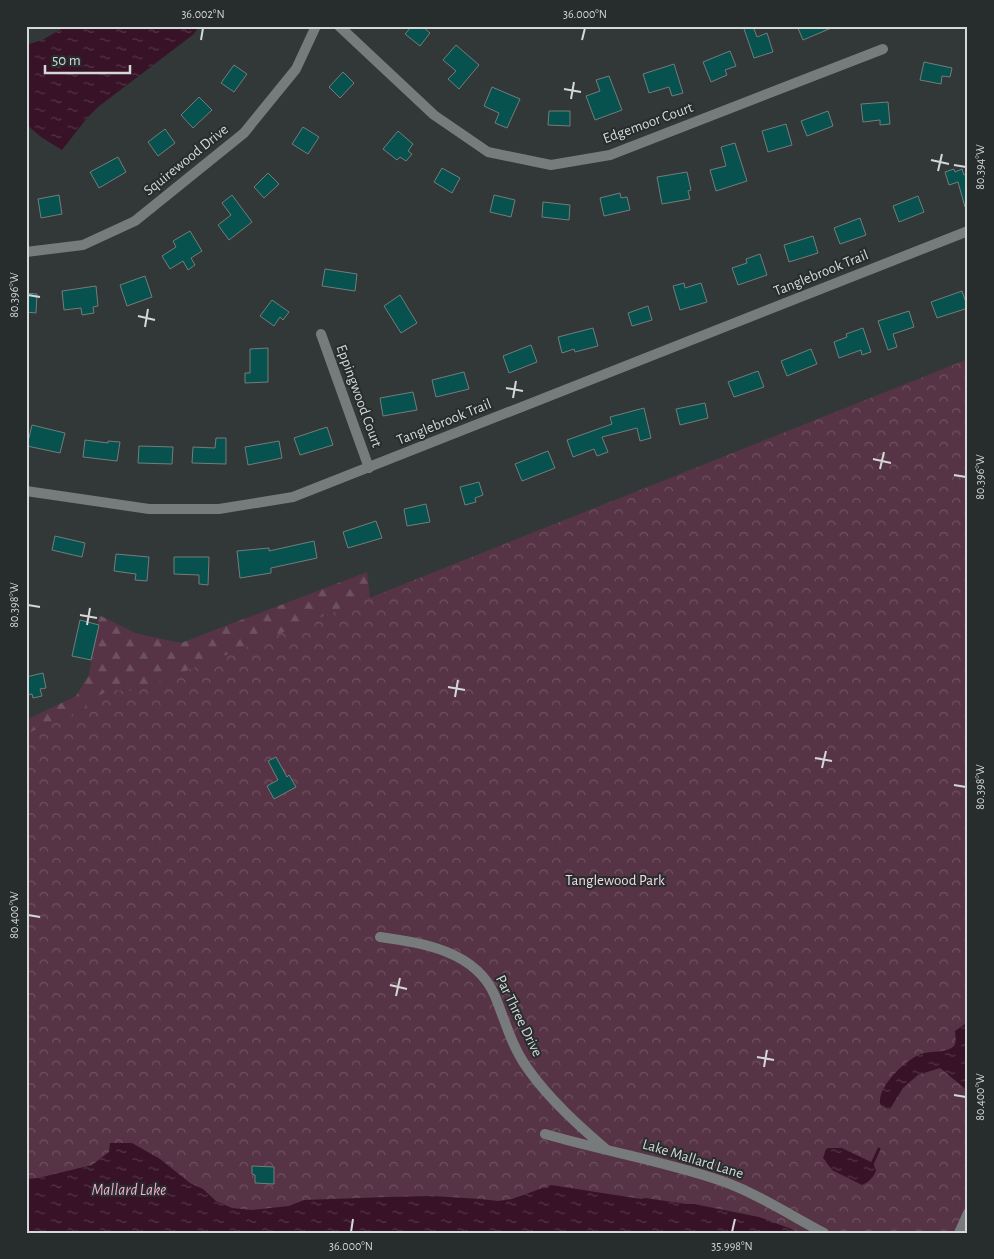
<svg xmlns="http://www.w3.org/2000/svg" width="994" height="1259" font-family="'Alegreya Sans',sans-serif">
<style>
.forest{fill:url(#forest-firs)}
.park{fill:url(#park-crowns)}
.water{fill:url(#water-ripples)}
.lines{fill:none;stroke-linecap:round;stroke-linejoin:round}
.stream{stroke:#381327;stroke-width:3}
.building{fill:#07524e;stroke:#747c7b}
.street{stroke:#787b7b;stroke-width:10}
.ticks{fill:none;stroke:#d4d8d7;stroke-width:2}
.labels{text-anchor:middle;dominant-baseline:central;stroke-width:4;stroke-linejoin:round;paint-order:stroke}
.street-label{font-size:15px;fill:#d4d8d7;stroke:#272d2d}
.park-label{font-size:15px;fill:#f7d9e6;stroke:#272d2d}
.water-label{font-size:16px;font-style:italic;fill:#f8aed2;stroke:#272d2d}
.neatline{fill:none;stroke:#d4d8d7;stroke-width:2}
.ticks-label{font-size:12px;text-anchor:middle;fill:#d4d8d7}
</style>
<defs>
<pattern id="forest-firs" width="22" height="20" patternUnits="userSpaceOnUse" patternTransform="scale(1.25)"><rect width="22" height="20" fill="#573445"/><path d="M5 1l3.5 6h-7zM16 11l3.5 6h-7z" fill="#6e515f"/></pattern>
<pattern id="park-crowns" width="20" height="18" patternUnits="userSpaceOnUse" patternTransform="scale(1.25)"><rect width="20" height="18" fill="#573445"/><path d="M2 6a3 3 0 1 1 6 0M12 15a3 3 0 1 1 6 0" fill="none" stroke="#6e515f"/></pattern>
<pattern id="water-ripples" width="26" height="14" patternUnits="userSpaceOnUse" patternTransform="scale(1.25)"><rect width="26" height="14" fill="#381327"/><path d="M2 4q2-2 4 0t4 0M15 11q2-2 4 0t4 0" fill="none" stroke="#543546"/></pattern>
</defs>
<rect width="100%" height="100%" fill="#313837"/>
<path class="forest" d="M367,572L370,598L136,691L111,690L87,708L26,734V720L76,696L89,675L99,615L135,633L181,643Z"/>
<path class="park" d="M968,359V1233H26V734L87,708L86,701L111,690L136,691Z"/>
<path class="water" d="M67,26H199L194,34L98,107L87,118L62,150L41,137L26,124V45L42,40Z
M968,1022V1091L940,1068L918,1075L903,1088L890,1109C884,1109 879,1106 880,1100C881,1083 908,1057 924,1053C933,1051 947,1053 954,1046C957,1043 955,1035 955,1031Z
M110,1143H132L160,1159L190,1183L203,1189L216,1201L232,1208L252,1210L289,1206L304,1200L387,1197L433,1196L480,1199L498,1201L512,1199L551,1185L641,1199L645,1198L686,1204H694L759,1217L794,1230L796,1233H26V1179L38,1178L92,1165L109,1152Z
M829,1148H842L873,1163L876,1170C874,1177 869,1182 862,1185L832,1170L823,1158L826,1149Z"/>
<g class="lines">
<path class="stream" d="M872,1164L879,1149"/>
</g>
<path class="building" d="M412,26H422L430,33L420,46L405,34Z
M743,26H753L757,37L767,33L773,52L754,58Z
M797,26H836L803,40Z
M456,45L479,65L459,89L448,79L456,71L443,60Z
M730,51L736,66L725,70L727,75L711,82L703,62Z
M924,62L952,68L950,77L942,76L941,84L920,80Z
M674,64L683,93L672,96L669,87L649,93L643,74Z
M234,65L247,74L234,92L221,83Z
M343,72L354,83L340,98L329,87Z
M609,76L622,110L595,120L586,96L600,91L596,80Z
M492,87L520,99L507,128L495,123L499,113L484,106Z
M199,97L212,110L193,128L181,115Z
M888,102L890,124L880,125V120L863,122L861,104Z
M549,111H570V126L548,125Z
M828,111L833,126L807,136L801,121Z
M786,124L792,145L768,152L762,131Z
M303,127L319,137L308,154L292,144Z
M165,129L175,143L158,156L148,142Z
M398,131L413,144L408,151L412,154L406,161L400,157L397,160L383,149Z
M735,143L747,181L716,191L710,170L726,166L721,147Z
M118,157L126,172L99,188L90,172Z
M442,168L460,178L452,193L434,182Z
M954,169L955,172L962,169L964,175L968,173V207H965L958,182L949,185L945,172Z
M687,172L691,190L688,191L690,199L662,204L657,177Z
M268,173L279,184L264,198L254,187Z
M620,193L621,198L627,197L630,210L604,216L600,198Z
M59,195L62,214L41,218L38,199Z
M232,195L252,222L229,240L218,225L231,215L222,203Z
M494,195L515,200L511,217L490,212Z
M918,196L924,212L899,222L893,206Z
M543,202L570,205L569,220L542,217Z
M860,218L866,235L840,244L834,228Z
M190,231L202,251L191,258L195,265L188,270L183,261L170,269L162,256L176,247L173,241Z
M813,236L818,253L789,262L784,245Z
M760,254L767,275L738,285L732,268L747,263L746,259Z
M325,269L357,274L355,291L322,286Z
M145,276L152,297L127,306L120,285Z
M684,283L685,288L701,283L707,302L680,310L673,286Z
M96,286L98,306L93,307L94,313L82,315L81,308L64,310L62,291Z
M962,291L968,308L937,318L931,302Z
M26,293L37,294L36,313L26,312Z
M400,295L417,323L401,333L384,306Z
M272,300L289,312L283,320L280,317L274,326L260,316Z
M648,306L652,320L632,326L628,313Z
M909,311L914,327L893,334L897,347L888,350L878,321Z
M593,328L598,346L575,352L574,349L562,353L558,337Z
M863,328L871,352L862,355L861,350L839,358L834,342L847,337L846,334Z
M531,345L537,362L509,373L503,356Z
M268,348V382L245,383V373H250V349Z
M811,349L817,364L787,376L781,361Z
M758,371L764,387L734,397L728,382Z
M464,372L469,389L436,397L432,380Z
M413,392L417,410L383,416L380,398Z
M705,403L708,418L680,425L676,409Z
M644,408L651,438L640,441L637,428L602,437L608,452L597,456L594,449L573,457L567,440L612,424L610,417Z
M32,425L65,433L60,453L27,446Z
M327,427L333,445L300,455L294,438Z
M216,438H226V464L192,463L193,447L215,448Z
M85,440L108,443V441L120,442L117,461L83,457Z
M279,441L282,458L248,465L245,447Z
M139,446L173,447L172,464L138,463Z
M548,451L555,468L522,481L515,464Z
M479,482L483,495L475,498L476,502L465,505L460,487Z
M426,504L430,522L407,526L404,509Z
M376,521L382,538L348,548L343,532Z
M55,536L85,543L82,557L52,550Z
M314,541L317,558L271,568V573L240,578L237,551L269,548V551Z
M116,554L149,557L147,581L135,580L136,574L114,571Z
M174,557H209L208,585L199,584V575L174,574Z
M80,620L99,625L91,660L72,656Z
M43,673L46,688L40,689L42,696L33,698L32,694L26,695V677Z
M276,757L287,777L289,775L296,787L274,799L267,786L278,780L268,761Z
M252,1166L274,1167V1184L255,1183V1175L252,1174Z"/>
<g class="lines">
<path class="street" d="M339,26L434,115L488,152L551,165L610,155L883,49
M26,252L83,245L135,221L244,133L296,69L316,26
M321,334L369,468
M26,491L149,509H219L293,497L968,231
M380,937C423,943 476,951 495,996C505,1021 512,1047 528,1069C549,1099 579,1126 607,1150
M545,1134C603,1151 665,1161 722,1181C758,1194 790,1215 824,1233
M959,1233L968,1213"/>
</g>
<path class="ticks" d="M201,40L203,28M582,40L585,28M564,89L581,92M571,99L574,82M931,160L949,164M954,165L966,167M938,171L942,154M28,295L40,297M138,316L155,320M145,327L148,309M506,388L523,391M513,398L516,381M873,459L891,463M880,469L884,452M954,475L966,477M28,605L40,607M80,615L97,618M87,625L90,608M448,687L465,690M455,697L458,680M815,758L832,761M822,768L826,751M954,785L966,787M28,915L40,917M390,985L407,989M396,996L400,978M757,1057L774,1060M764,1067L767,1050M954,1095L966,1097M351,1232L353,1219M732,1232L735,1219"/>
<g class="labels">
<g class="street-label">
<text transform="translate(648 123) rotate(-20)">Edgemoor Court</text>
<text transform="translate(186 160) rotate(-39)">Squirewood Drive</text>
<text transform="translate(821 273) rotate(-22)">Tanglebrook Trail</text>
<text transform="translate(359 396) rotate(70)">Eppingwood Court</text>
<text transform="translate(444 422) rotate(-22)">Tanglebrook Trail</text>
<text transform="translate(519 1016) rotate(64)">Par Three Drive</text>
<text transform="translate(693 1159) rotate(17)">Lake Mallard Lane</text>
</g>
<g class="park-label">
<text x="615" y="880">Tanglewood Park</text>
</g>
<g class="water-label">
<text x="129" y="1190">Mallard Lake</text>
</g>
</g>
<rect width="994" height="1259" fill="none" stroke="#272d2d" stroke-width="55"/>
<path d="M45 65v8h85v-8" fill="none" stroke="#d4d8d7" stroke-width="2.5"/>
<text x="52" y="65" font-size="15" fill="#d4d8d7" stroke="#272d2d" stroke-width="4" paint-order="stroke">50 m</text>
<rect x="28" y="28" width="938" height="1204" class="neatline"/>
<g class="ticks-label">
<text x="203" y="18">36.002°N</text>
<text x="585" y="18">36.000°N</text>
<text transform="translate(980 167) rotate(-90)" y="4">80.394°W</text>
<text transform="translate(14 295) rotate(-90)" y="4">80.396°W</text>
<text transform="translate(980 477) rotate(-90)" y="4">80.396°W</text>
<text transform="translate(14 605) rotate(-90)" y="4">80.398°W</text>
<text transform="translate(980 787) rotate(-90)" y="4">80.398°W</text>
<text transform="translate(14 915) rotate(-90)" y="4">80.400°W</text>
<text transform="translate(980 1097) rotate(-90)" y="4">80.400°W</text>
<text x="351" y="1250">36.000°N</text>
<text x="732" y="1250">35.998°N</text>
</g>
</svg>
